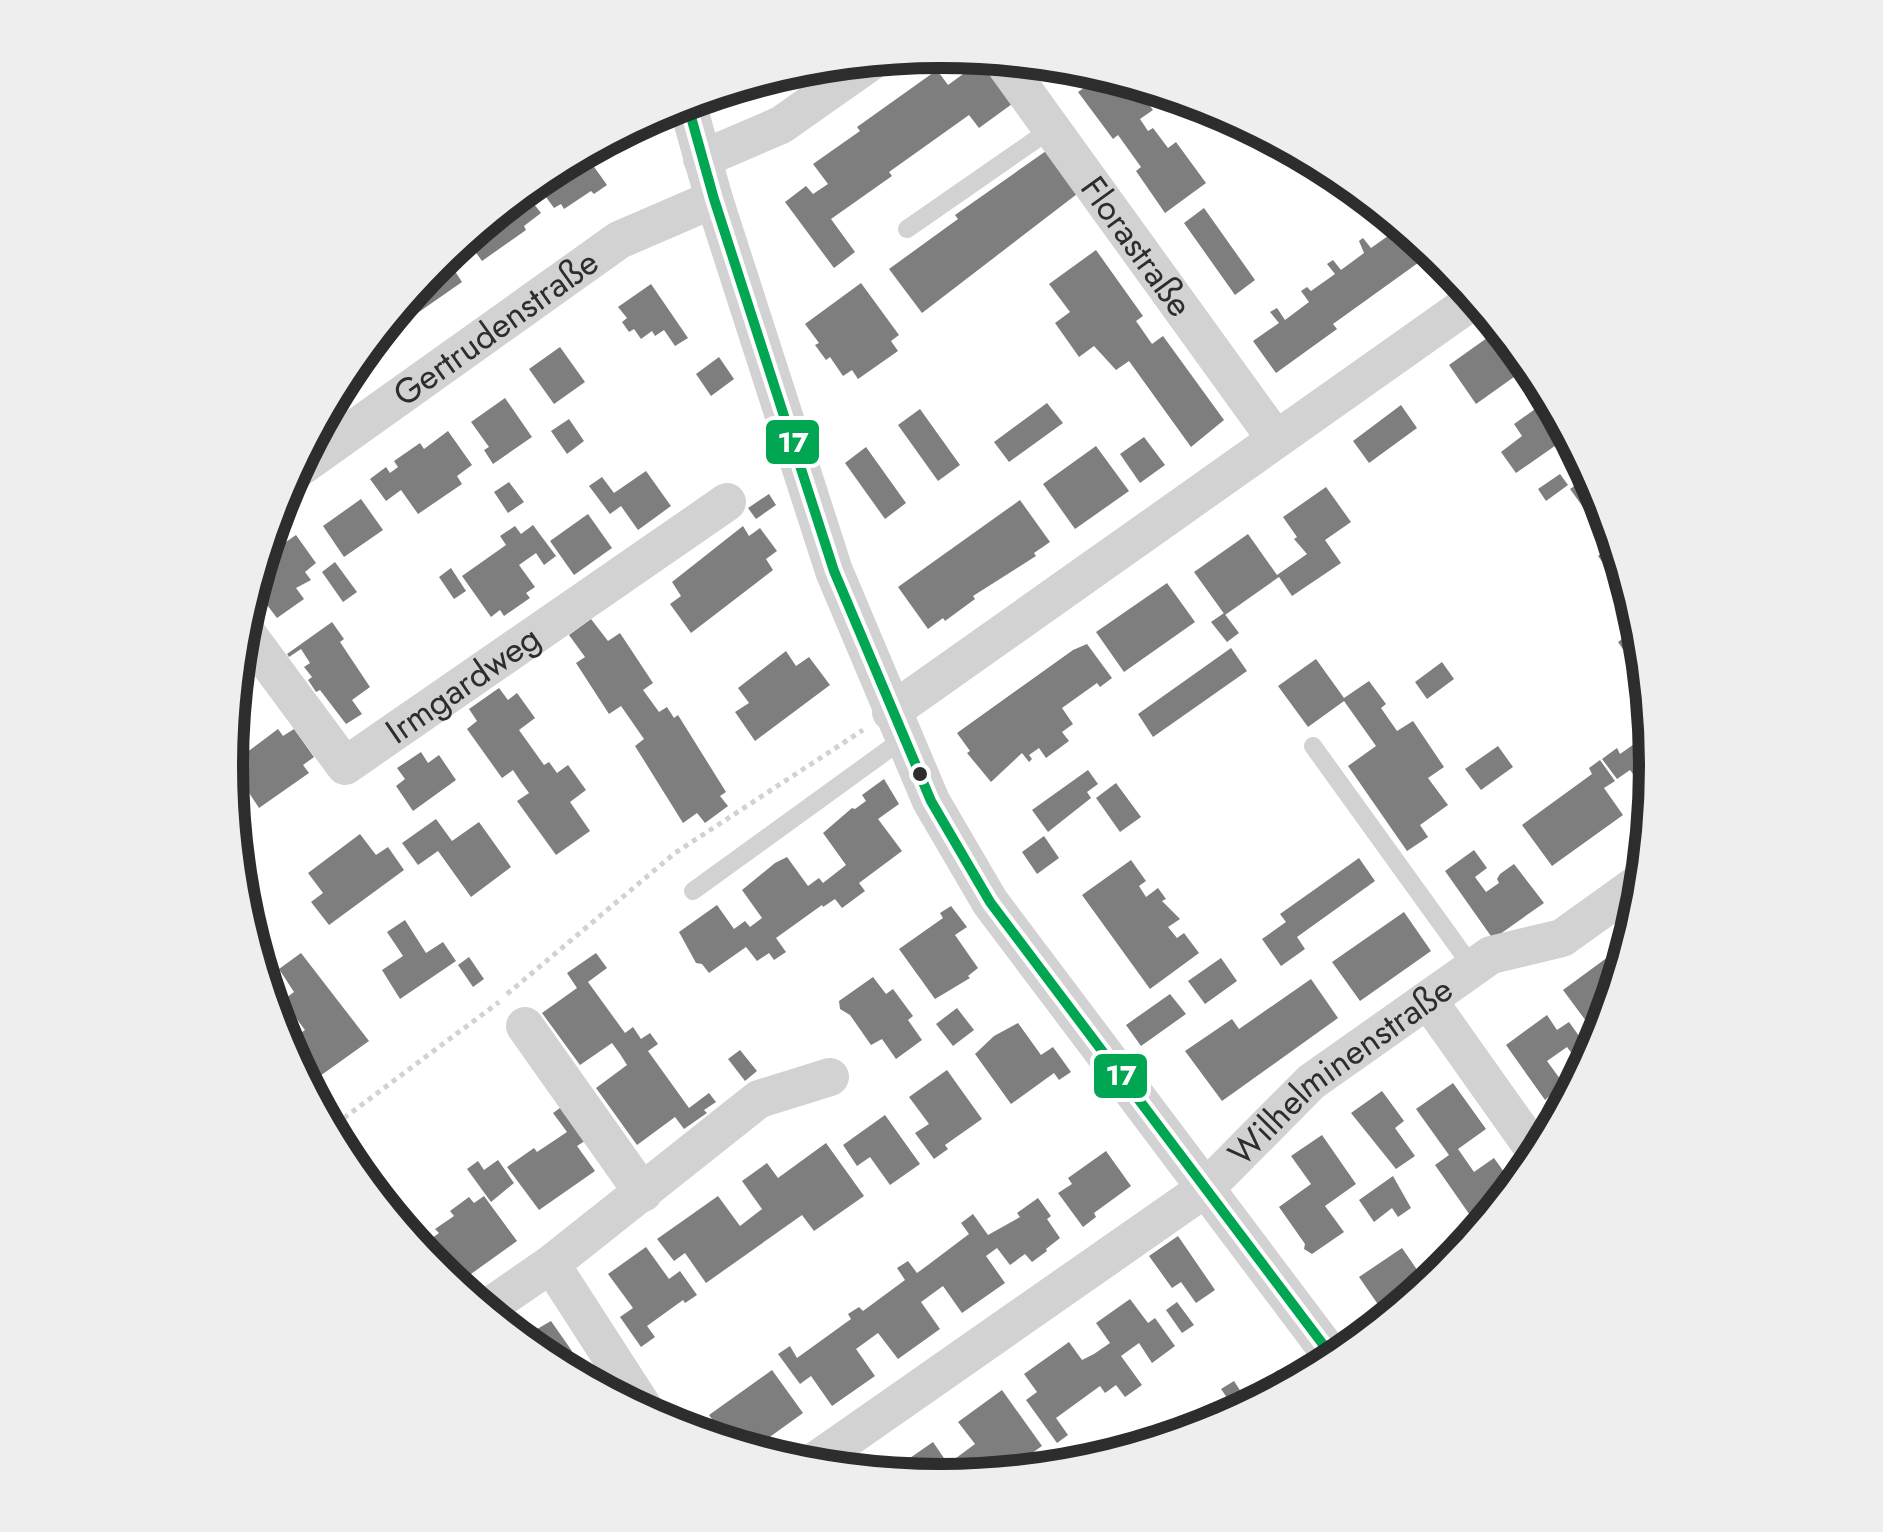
<svg xmlns="http://www.w3.org/2000/svg" width="1883" height="1532" font-family="Jost,sans-serif">
<style>
.building{fill:#7e7e7e}
.lines{fill:none;stroke-linecap:round;stroke-linejoin:round}
.path{stroke:#d2d2d2;stroke-width:5;stroke-dasharray:5 5;stroke-linecap:butt}
.lane{stroke:#d2d2d2;stroke-width:18}
.street{stroke:#d2d2d2;stroke-width:38}
.bus-1-casing{stroke:#fff;stroke-width:18}
.bus-1{stroke:#00a651;stroke-width:10}
.bus-dot{fill:#2d2d2d;stroke:#fff;stroke-width:4}
.labels{text-anchor:middle;dominant-baseline:central;stroke-width:10;stroke-linejoin:round;paint-order:stroke}
.street-label{font-size:35px;fill:#2d2d2d;stroke:#fff}
.rim{fill:none;stroke:#2d2d2d;stroke-width:12}
.line-badge{stroke:#fff;stroke-width:4}
.badge-label{font-size:28px;text-anchor:middle;font-weight:bold;fill:#fff}
</style>
<rect width="100%" height="100%" fill="#fff"/>
<path class="building" d="M981,61L1012,104L979,128L969,115L889,172L892,176L831,219L855,252L834,268L785,202L806,186L813,194L828,184L813,164L860,131L857,127L937,70L948,85Z
M1107,72L1138,81L1134,84L1153,110L1140,119L1148,131L1153,128L1168,148L1176,142L1206,183L1165,213L1136,171L1141,167L1118,135L1113,139L1078,92Z
M582,150L607,185L594,194L591,191L564,209L561,204L554,208L533,179Z
M1046,151L1077,194L922,313L889,269L958,219L955,215Z
M523,190L541,213L524,226L526,230L482,261L464,236Z
M1204,208L1255,280L1235,295L1184,223Z
M1393,216L1401,227L1405,224L1436,250L1333,324L1337,329L1276,373L1253,341L1279,323L1270,312L1277,308L1285,320L1309,302L1301,291L1307,287L1311,291L1335,274L1327,264L1333,260L1341,270L1364,253L1359,241L1363,238L1371,248L1395,231L1387,220Z
M1096,250L1143,316L1136,321L1152,344L1163,336L1224,420L1191,447L1129,361L1116,370L1094,346L1079,357L1055,323L1070,312L1049,284Z
M443,253L462,282L360,353L436,259Z
M861,283L899,335L891,341L898,351L858,379L852,370L843,376L830,357L826,360L815,345L819,343L805,324Z
M651,284L688,338L675,346L664,330L655,336L652,331L641,339L634,329L629,332L622,322L627,318L618,307Z
M1494,333L1521,372L1476,404L1449,365Z
M560,347L585,382L554,404L529,369Z
M719,357L734,379L711,396L696,374Z
M1552,397L1572,434L1516,473L1501,452L1522,436L1514,424Z
M505,398L532,437L493,464L484,450L489,447L471,422Z
M1047,403L1063,423L1009,462L994,442Z
M1401,405L1417,428L1369,463L1353,441Z
M920,409L960,465L938,481L898,425Z
M569,419L584,441L567,454L551,431Z
M448,431L472,465L457,476L462,484L418,514L401,490L386,501L370,479L386,467L390,473L398,467L394,461L420,443L424,449Z
M1144,437L1165,465L1140,483L1120,454Z
M1096,446L1129,491L1075,529L1043,484Z
M866,447L906,503L885,519L845,463Z
M646,471L671,506L638,530L621,506L610,514L589,486L602,477L614,493Z
M1593,473L1603,493L1613,524L1601,532L1570,489Z
M1560,474L1568,485L1546,501L1538,489Z
M509,482L524,502L508,513L494,492Z
M1326,487L1351,522L1325,540L1341,563L1292,596L1279,577L1225,615L1194,572L1248,534L1277,575L1307,554L1294,539L1297,537L1283,517Z
M769,494L776,505L756,519L748,508Z
M361,499L383,530L344,557L323,526Z
M1020,500L1050,542L1034,553L1036,556L973,596L975,599L945,621L943,618L928,629L898,587Z
M588,514L612,548L574,575L550,541Z
M533,525L556,556L544,565L536,553L519,565L535,587L526,593L530,598L504,616L500,610L491,617L462,576L506,545L500,536L515,526L521,534Z
M743,526L749,536L760,528L777,551L766,559L773,570L691,633L670,604L681,596L672,582Z
M296,535L316,563L305,572L311,580L296,588L304,599L277,618L252,585L260,560Z
M1618,541L1634,595L1612,565L1607,568L1598,556Z
M335,562L357,592L343,602L322,572Z
M451,568L466,591L454,599L439,577Z
M1167,583L1195,622L1124,672L1096,632Z
M1224,613L1239,633L1227,642L1211,622Z
M591,619L608,641L620,633L653,683L643,690L659,712L667,707L674,718L678,715L726,792L720,796L728,806L705,823L697,813L683,823L635,746L644,739L621,706L609,714L576,663L585,657L569,635Z
M332,622L344,639L340,642L370,687L352,700L362,714L346,724L320,690L316,692L308,680L312,677L304,667L310,663L301,649L289,657L287,654Z
M1643,624L1646,646L1629,658L1618,642Z
M1087,644L1112,678L1100,687L1097,683L1062,708L1073,724L1062,732L1069,741L1046,758L1039,748L1029,755L1032,759L1029,762L1022,753L991,782L967,753L970,751L957,733L1073,650Z
M1231,648L1247,671L1153,737L1138,714Z
M786,651L796,666L809,657L830,685L755,741L735,712L749,703L738,688Z
M1316,659L1344,698L1369,681L1386,704L1381,708L1397,731L1413,721L1444,767L1428,778L1448,805L1420,825L1428,837L1407,851L1348,766L1376,746L1344,701L1308,727L1278,686Z
M1442,662L1454,679L1427,699L1415,682Z
M499,688L508,700L517,693L535,718L519,730L544,765L549,762L557,773L568,765L586,790L570,802L590,831L556,855L517,801L529,793L521,782L513,770L502,778L467,729L477,721L469,709Z
M278,729L283,736L294,729L314,757L303,765L309,773L259,808L246,788L235,796L228,786L226,768Z
M1654,730L1657,767L1655,792L1649,796L1630,770L1617,779L1602,759L1617,748L1620,754Z
M1498,746L1513,767L1481,790L1465,769Z
M421,752L428,763L439,755L456,780L413,811L396,786L405,779L397,768Z
M1600,760L1615,781L1604,788L1623,815L1552,866L1522,825L1592,774L1589,768Z
M1088,770L1098,784L1087,792L1091,798L1048,832L1032,810Z
M884,779L899,804L878,819L902,851L859,883L865,891L842,908L835,899L823,907L822,905L776,938L786,952L774,960L769,953L757,961L746,947L709,973L702,964L696,963L679,932L717,905L734,929L745,921L750,927L762,918L742,890L775,863L787,857L808,886L819,878L823,883L846,865L823,833L852,808L855,809L866,801L862,795Z
M1116,783L1141,817L1120,832L1096,798Z
M436,819L452,841L479,822L511,867L471,897L438,851L418,865L402,843Z
M360,834L376,855L388,847L404,870L329,925L311,902L323,893L308,873Z
M1044,836L1059,858L1037,874L1022,852Z
M1474,850L1487,868L1475,877L1486,892L1499,883L1497,879L1500,874L1514,864L1544,903L1493,939L1445,871Z
M1359,858L1375,881L1297,937L1305,949L1281,966L1262,939L1286,922L1280,914Z
M1131,860L1146,881L1139,886L1146,897L1158,888L1166,899L1162,901L1180,919L1168,927L1177,938L1184,933L1199,953L1150,989L1082,895Z
M951,906L967,927L955,935L978,968L968,976L970,978L935,999L899,949L943,918L940,913Z
M1404,912L1431,951L1360,1001L1332,962Z
M405,920L426,953L443,942L456,961L400,999L382,970L403,956L387,932Z
M1627,943L1631,948L1611,1015L1606,1007L1586,1021L1563,990Z
M301,953L369,1041L306,1086L283,1045L305,1030L293,1014L285,1019L275,1006L294,992L279,969Z
M596,953L607,968L588,982L625,1033L633,1027L641,1039L650,1033L658,1044L648,1051L689,1108L709,1093L716,1102L704,1110L707,1113L684,1129L675,1117L637,1145L596,1088L627,1065L620,1054L612,1043L580,1065L542,1013L577,988L567,973Z
M469,957L484,979L473,987L458,965Z
M1221,958L1237,981L1205,1004L1188,981Z
M873,977L886,994L893,989L913,1016L908,1020L922,1040L896,1059L882,1039L871,1045L850,1015L840,1009L839,1001Z
M1311,979L1338,1018L1222,1101L1185,1051L1232,1019L1239,1029Z
M1170,994L1186,1014L1141,1046L1126,1025Z
M957,1008L974,1030L953,1046L936,1024Z
M1547,1015L1557,1030L1569,1022L1589,1050L1576,1059L1567,1047L1547,1061L1563,1083L1545,1100L1506,1045Z
M1018,1023L1041,1055L1053,1047L1071,1072L1059,1080L1054,1073L1011,1104L975,1054L994,1036Z
M740,1050L757,1071L745,1081L728,1059Z
M947,1070L982,1119L945,1145L948,1149L934,1159L915,1133L929,1124L909,1097Z
M1453,1083L1486,1129L1458,1149L1474,1172L1494,1158L1516,1189L1481,1231L1435,1165L1449,1155L1416,1109Z
M1382,1091L1404,1121L1395,1128L1415,1156L1396,1169L1351,1113Z
M567,1103L591,1137L577,1146L595,1171L539,1210L507,1167L534,1148L537,1152L567,1132L553,1113Z
M885,1115L920,1164L890,1185L870,1157L857,1166L843,1145Z
M1322,1135L1356,1184L1325,1206L1344,1232L1312,1254L1304,1249L1305,1244L1279,1207L1311,1184L1291,1156Z
M826,1143L864,1196L814,1231L802,1215L706,1283L685,1253L674,1261L657,1239L718,1196L740,1226L762,1209L742,1181L767,1163L778,1178Z
M1106,1151L1131,1186L1094,1213L1096,1217L1083,1227L1058,1193L1072,1184L1068,1178Z
M498,1160L514,1183L491,1202L467,1169L478,1161L484,1170Z
M1393,1176L1411,1208L1398,1217L1392,1208L1374,1222L1359,1200Z
M484,1196L517,1241L457,1284L427,1242L439,1233L435,1229L454,1216L450,1211L469,1197L474,1203Z
M1038,1198L1051,1216L1047,1219L1060,1238L1046,1249L1047,1251L1032,1262L1025,1254L1010,1265L997,1248L986,1256L1005,1283L962,1313L943,1286L921,1302L940,1329L898,1359L878,1333L856,1349L875,1376L832,1406L811,1376L800,1384L778,1354L790,1346L797,1358L851,1319L848,1314L859,1307L863,1311L905,1280L897,1268L908,1261L917,1273L928,1265L969,1234L961,1223L973,1214L988,1235L1020,1217L1017,1213Z
M396,1214L404,1225L407,1223L431,1257L426,1261L391,1218Z
M1178,1236L1215,1290L1196,1303L1181,1282L1172,1288L1149,1256Z
M646,1247L669,1279L680,1271L697,1295L685,1303L683,1300L647,1326L655,1337L641,1347L620,1317L633,1308L608,1274Z
M1402,1248L1429,1287L1386,1316L1359,1277Z
M1130,1299L1148,1323L1155,1318L1175,1346L1152,1363L1139,1343L1121,1356L1142,1385L1125,1397L1116,1385L1105,1393L1100,1386L1056,1418L1068,1435L1057,1443L1026,1400L1037,1392L1024,1374L1069,1342L1082,1360L1094,1354L1110,1343L1096,1323Z
M1177,1302L1194,1325L1182,1333L1166,1310Z
M551,1321L572,1351L561,1359L567,1369L563,1372L543,1361L518,1340Z
M772,1370L803,1413L749,1452L732,1447L709,1415Z
M1278,1370L1282,1375L1288,1371L1297,1384L1239,1415L1221,1389L1234,1381L1243,1395Z
M1002,1390L1042,1446L999,1476L992,1467L975,1479L960,1480L953,1469L936,1481L884,1476L933,1442L948,1464L975,1444L958,1422Z
M1225,1400L1237,1416L1223,1423L1213,1408Z"/>
<g class="lines">
<path class="path" d="M507,994L675,853L863,730
M328,1130L499,1002"/>
<path class="lane" d="M907,229L1054,127
M1313,746L1473,968
M693,891L903,739"/>
<g class="street">
<path id="s1" d="M999,56L1275,438"/>
<path d="M686,99L714,199L834,571L931,801L990,902L1337,1363"/>
<path d="M702,159L781,125L879,56"/>
<path id="s2" d="M288,476L619,240L714,199"/>
<path id="s3" d="M240,624L345,766L727,502"/>
<path d="M891,712L1478,297"/>
<path d="M1428,1000L1540,1158"/>
<path d="M525,1026L643,1193"/>
<path d="M551,1264L651,1419"/>
<path d="M483,1311L551,1264L759,1099L830,1077"/>
<path id="s4" d="M805,1468L1206,1188L1311,1082L1491,955L1562,938L1647,877"/>
</g>
<defs>
<path id="bus-1" d="M686,99L714,199L834,571L931,801L990,902L1337,1363"/>
</defs>
<use href="#bus-1" class="bus-1-casing"/>
<use href="#bus-1" class="bus-1"/>
</g>
<circle class="bus-dot" cx="920" cy="774" r="9"/>
<g class="labels">
<g class="street-label">
<text stroke="none"><textPath href="#s1" startOffset="235">Florastraße</textPath></text>
<text stroke="none"><textPath href="#s2" startOffset="255">Gertrudenstraße</textPath></text>
<text stroke="none"><textPath href="#s3" startOffset="320">Irmgardweg</textPath></text>
<text stroke="none"><textPath href="#s4" startOffset="668">Wilhelminenstraße</textPath></text>
</g>
</g>
<path d="M0 0H1883V1532H0ZM243 766a698 698 0 1 1 1396 0a698 698 0 1 1-1396 0Z" fill="#eee" fill-rule="evenodd"/>
<path class="rim" d="M243 766a698 698 0 1 1 1396 0a698 698 0 1 1-1396 0Z"/>
<g class="line-badge">
<rect x="764" y="418" width="57" height="48" rx="10" fill="#00a651"/>
<rect x="1092" y="1052" width="57" height="48" rx="10" fill="#00a651"/>
</g>
<g class="badge-label">
<text x="793" y="452">17</text>
<text x="1121" y="1085">17</text>
</g>
</svg>
